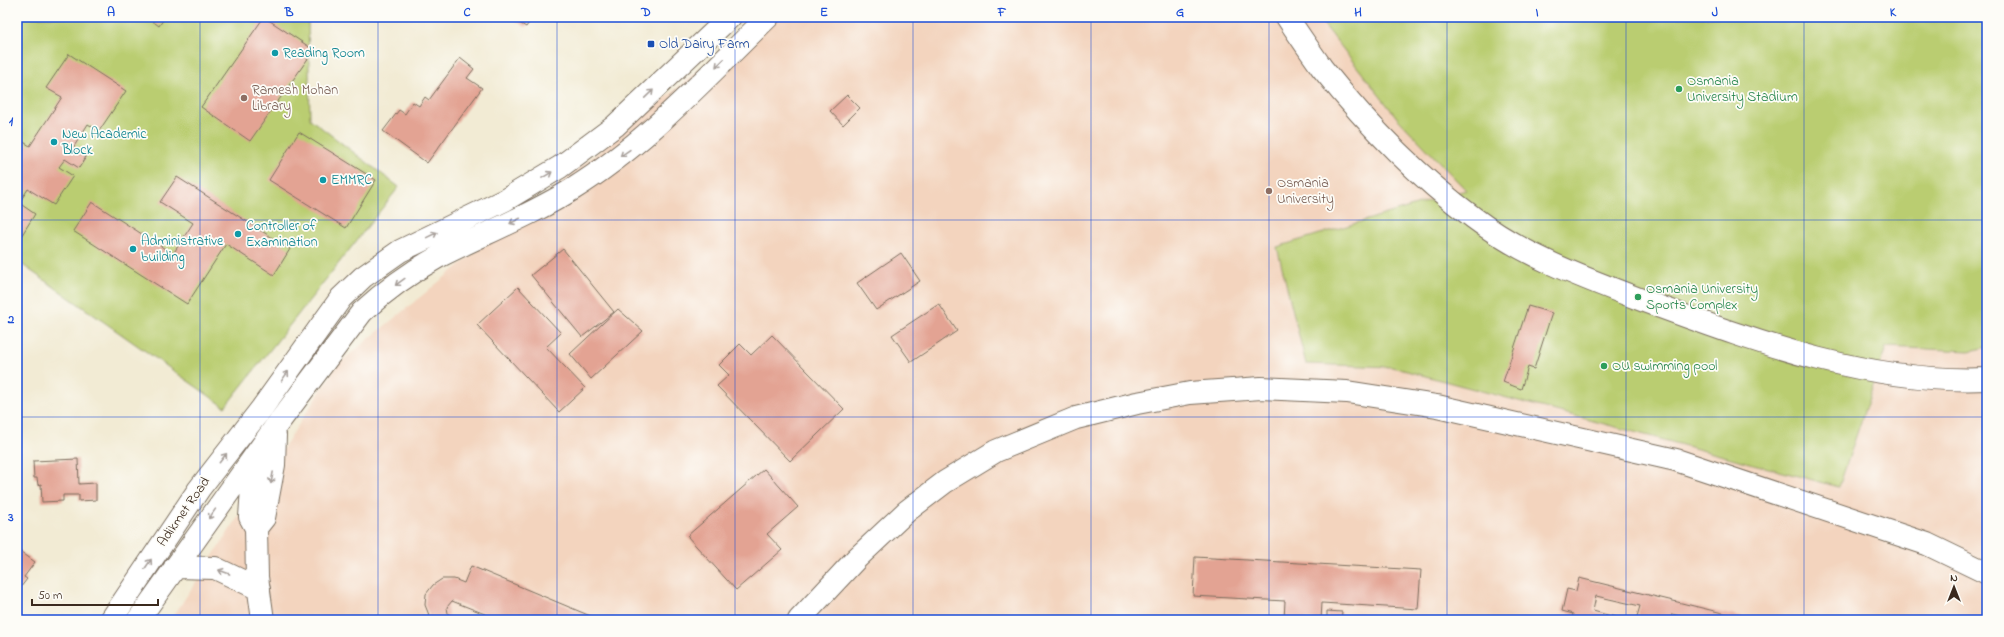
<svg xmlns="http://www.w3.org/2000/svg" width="2004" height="637" font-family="'Indie Flower',sans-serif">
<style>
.built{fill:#f3d4be}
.green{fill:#bacd71;stroke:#7a7c48}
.building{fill:#e3a393}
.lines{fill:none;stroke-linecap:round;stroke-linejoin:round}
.minor-casing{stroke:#7b6e5e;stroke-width:24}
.major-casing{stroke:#7b6e5e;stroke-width:24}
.minor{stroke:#fff;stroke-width:22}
.major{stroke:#fff;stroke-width:22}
.oneway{stroke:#a79f9a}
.grid{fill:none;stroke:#1d4ed8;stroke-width:1;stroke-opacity:0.55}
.transit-dot{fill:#1a4fb4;stroke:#fdfcf7;stroke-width:1.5}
.culture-dot{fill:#0f9aa8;stroke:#fdfcf7;stroke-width:1.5}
.leisure-dot{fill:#2e9e5b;stroke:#fdfcf7;stroke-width:1.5}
.education-dot{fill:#8d6e63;stroke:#fdfcf7;stroke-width:1.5}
.labels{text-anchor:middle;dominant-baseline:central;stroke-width:3.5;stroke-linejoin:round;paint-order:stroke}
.transit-label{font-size:14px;fill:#164399;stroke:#fdfcf7;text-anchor:start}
.culture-label{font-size:14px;fill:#0d838f;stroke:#fdfcf7;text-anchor:start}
.leisure-label{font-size:14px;fill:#27864d;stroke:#fdfcf7;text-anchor:start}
.education-label{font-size:14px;fill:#785e54;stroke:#fdfcf7;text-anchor:start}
.street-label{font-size:14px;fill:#3b2a1e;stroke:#fdfcf7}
.neatline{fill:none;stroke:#1d4ed8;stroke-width:1.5}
.grid-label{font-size:13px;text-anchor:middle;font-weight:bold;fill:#1d4ed8}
</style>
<rect width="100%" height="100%" fill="#fdfcf7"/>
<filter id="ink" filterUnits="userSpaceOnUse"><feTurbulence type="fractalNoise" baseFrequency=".025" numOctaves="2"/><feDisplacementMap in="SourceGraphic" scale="8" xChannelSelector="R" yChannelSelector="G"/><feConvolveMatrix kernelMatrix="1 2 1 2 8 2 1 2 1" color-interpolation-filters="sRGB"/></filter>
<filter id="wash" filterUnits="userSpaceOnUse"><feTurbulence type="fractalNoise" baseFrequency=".012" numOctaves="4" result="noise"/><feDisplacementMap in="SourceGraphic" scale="16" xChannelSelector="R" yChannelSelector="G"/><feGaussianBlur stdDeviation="0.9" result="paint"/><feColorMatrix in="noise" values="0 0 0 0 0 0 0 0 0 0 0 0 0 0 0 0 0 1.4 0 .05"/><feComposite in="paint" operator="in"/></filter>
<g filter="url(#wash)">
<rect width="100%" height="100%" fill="#f2ebd4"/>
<path class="built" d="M764,17H1987V620H171L338,364Z"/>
<path class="green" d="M17,17H308L310,119L399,187L225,407L17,261Z
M1318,17H1987V347L1969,351L1886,347L1839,487L1392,367L1306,364L1277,247L1466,190L1398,119Z"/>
<g id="blocks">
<path class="building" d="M147,17H165L159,26Z
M264,17L314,50L250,141L201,107Z
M510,17H533L526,27Z
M537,17H548L544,22Z
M69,54L126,91L99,131L88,124L73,148L86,157L79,168L65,159L59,167L73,176L54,205L28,189L19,203L35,214L20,238L17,236V138L30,146L62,97L46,88Z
M460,58L474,69L467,78L482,88L427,163L383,131L399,110L405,114L413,102L419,106L425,97L429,100Z
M847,95L860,108L843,125L830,111Z
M299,132L376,180L346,228L269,180Z
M177,177L290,249L274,275L226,244L187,304L73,231L92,202L173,254L193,223L160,202Z
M563,249L614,312L582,337L531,275Z
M901,253L920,281L876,310L857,283Z
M518,287L561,333L546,347L585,388L559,412L477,325Z
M939,304L957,331L911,362L892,335Z
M1528,306L1552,313L1534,369L1528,367L1521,389L1503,382Z
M618,309L643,331L591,379L570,354Z
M772,335L844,409L790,461L717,386L729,375L719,365L740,344L751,355Z
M78,459L79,484L96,483V500L79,501V495H63V501L42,502L41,484L38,485L37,478H34L33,461Z
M764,469L798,507L767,534L782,550L736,590L687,536Z
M17,549L35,562L24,577L27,579L17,592Z
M1195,557L1421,570L1418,609L1322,603L1321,620H1284L1285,601L1193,596Z
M471,566L600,620H500L452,601L447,607L449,620H404L429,615L425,605L426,594L433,585L442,579H454L464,583Z
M1579,578L1743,618L1742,620H1696L1672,614L1671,620H1636L1640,606L1596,596L1593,611L1626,620H1572L1573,614L1562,611L1567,589L1576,591Z
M1327,611L1342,612L1341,620H1327Z"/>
</g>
</g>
<g filter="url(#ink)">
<use href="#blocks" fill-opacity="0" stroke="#7b6e5e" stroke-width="1"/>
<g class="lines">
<defs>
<path id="minor" d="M1287,17C1298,34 1310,51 1322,68C1366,123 1417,176 1474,218C1528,259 1592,281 1655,305C1761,344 1872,384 1987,379
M799,620L857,558L907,511L945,482L996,451L1076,418L1137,403L1190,393L1261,388L1347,392L1437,406L1676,460L1927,544L1987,573"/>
<path id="major" d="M262,455L252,488L250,517L256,528L257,577L263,620
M256,528L264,518L274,465L275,435
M175,567L215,568L259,589
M111,620L199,489L262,408L341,298L363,277L400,251L505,200L560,167L615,126L730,17
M138,620L276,426L362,312C385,291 411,272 438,257C483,234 530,216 573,189C647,143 706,77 768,17"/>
</defs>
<use href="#minor" class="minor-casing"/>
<use href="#major" class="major-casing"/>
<use href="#minor" class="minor"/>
<use href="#major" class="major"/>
</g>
<defs><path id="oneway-shaft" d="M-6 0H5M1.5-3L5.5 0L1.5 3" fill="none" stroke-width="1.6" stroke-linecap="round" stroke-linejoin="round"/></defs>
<g class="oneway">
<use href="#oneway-shaft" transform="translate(720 63) rotate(136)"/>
<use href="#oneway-shaft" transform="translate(649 94) rotate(-44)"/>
<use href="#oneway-shaft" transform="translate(625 153) rotate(145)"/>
<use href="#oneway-shaft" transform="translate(547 175) rotate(-31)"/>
<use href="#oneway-shaft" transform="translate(515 221) rotate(153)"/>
<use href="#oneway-shaft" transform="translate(432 235) rotate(-26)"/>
<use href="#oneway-shaft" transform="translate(400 282) rotate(144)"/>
<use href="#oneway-shaft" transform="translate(285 376) rotate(-55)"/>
<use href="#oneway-shaft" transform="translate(223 458) rotate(-52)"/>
<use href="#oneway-shaft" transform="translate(272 478) rotate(101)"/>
<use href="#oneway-shaft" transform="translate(212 514) rotate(125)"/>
<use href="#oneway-shaft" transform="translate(148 564) rotate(-56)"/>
<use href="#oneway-shaft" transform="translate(224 572) rotate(-160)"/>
</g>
</g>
<path class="grid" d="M200,17V620M378,17V620M557,17V620M735,17V620M913,17V620M1091,17V620M1269,17V620M1447,17V620M1626,17V620M1804,17V620M17,220H1987M17,417H1987"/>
<rect class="transit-dot" x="647" y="40" width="8" height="8" rx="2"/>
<g class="culture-dot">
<circle cx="275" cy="53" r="4"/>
<circle cx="54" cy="142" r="4"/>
<circle cx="323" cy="180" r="4"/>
<circle cx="238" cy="234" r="4"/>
<circle cx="133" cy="249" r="4"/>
</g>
<g class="leisure-dot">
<circle cx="1679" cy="89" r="4"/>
<circle cx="1638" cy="297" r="4"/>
<circle cx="1604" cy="366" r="4"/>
</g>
<g class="education-dot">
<circle cx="244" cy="98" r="4"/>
<circle cx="1269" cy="191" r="4"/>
</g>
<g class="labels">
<g class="transit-label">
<text x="659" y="44">Old Dairy Farm</text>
</g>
<g class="culture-label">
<text x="283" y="53">Reading Room</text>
<text x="62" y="134">New Academic<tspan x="62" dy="16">Block</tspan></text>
<text x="331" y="180">EMMRC</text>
<text x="246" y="226">Controller of<tspan x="246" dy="16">Examination</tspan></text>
<text x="141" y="241">Administrative<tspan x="141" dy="16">building</tspan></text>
</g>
<g class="leisure-label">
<text x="1687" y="81">Osmania<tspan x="1687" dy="16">University Stadium</tspan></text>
<text x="1646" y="289">Osmania University<tspan x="1646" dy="16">Sports Complex</tspan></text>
<text x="1612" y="366">OU swimming pool</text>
</g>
<g class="education-label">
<text x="252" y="90">Ramesh Mohan<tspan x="252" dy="16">Library</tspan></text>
<text x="1277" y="183">Osmania<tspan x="1277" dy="16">University</tspan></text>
</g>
<g class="street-label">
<text transform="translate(184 512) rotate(-55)">Adikmet Road</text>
</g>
</g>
<rect width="2004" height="637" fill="none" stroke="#fdfcf7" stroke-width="44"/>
<g transform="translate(1954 587)" stroke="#fdfcf7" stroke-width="3" paint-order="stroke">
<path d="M0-3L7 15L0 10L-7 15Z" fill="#3b2a1e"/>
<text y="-6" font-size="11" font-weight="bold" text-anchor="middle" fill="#3b2a1e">N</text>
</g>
<path d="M32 599v6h126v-6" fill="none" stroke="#3b2a1e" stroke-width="2"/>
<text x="38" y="599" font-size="12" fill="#3b2a1e" stroke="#fdfcf7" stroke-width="3" paint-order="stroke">50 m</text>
<rect x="22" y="22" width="1960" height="593" class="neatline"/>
<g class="grid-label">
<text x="111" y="16">A</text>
<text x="289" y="16">B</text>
<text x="467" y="16">C</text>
<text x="646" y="16">D</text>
<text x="824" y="16">E</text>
<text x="1002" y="16">F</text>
<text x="1180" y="16">G</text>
<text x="1358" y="16">H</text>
<text x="1537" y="16">I</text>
<text x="1715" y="16">J</text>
<text x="1893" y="16">K</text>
<text x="11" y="125">1</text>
<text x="11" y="323">2</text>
<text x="11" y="521">3</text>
</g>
</svg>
